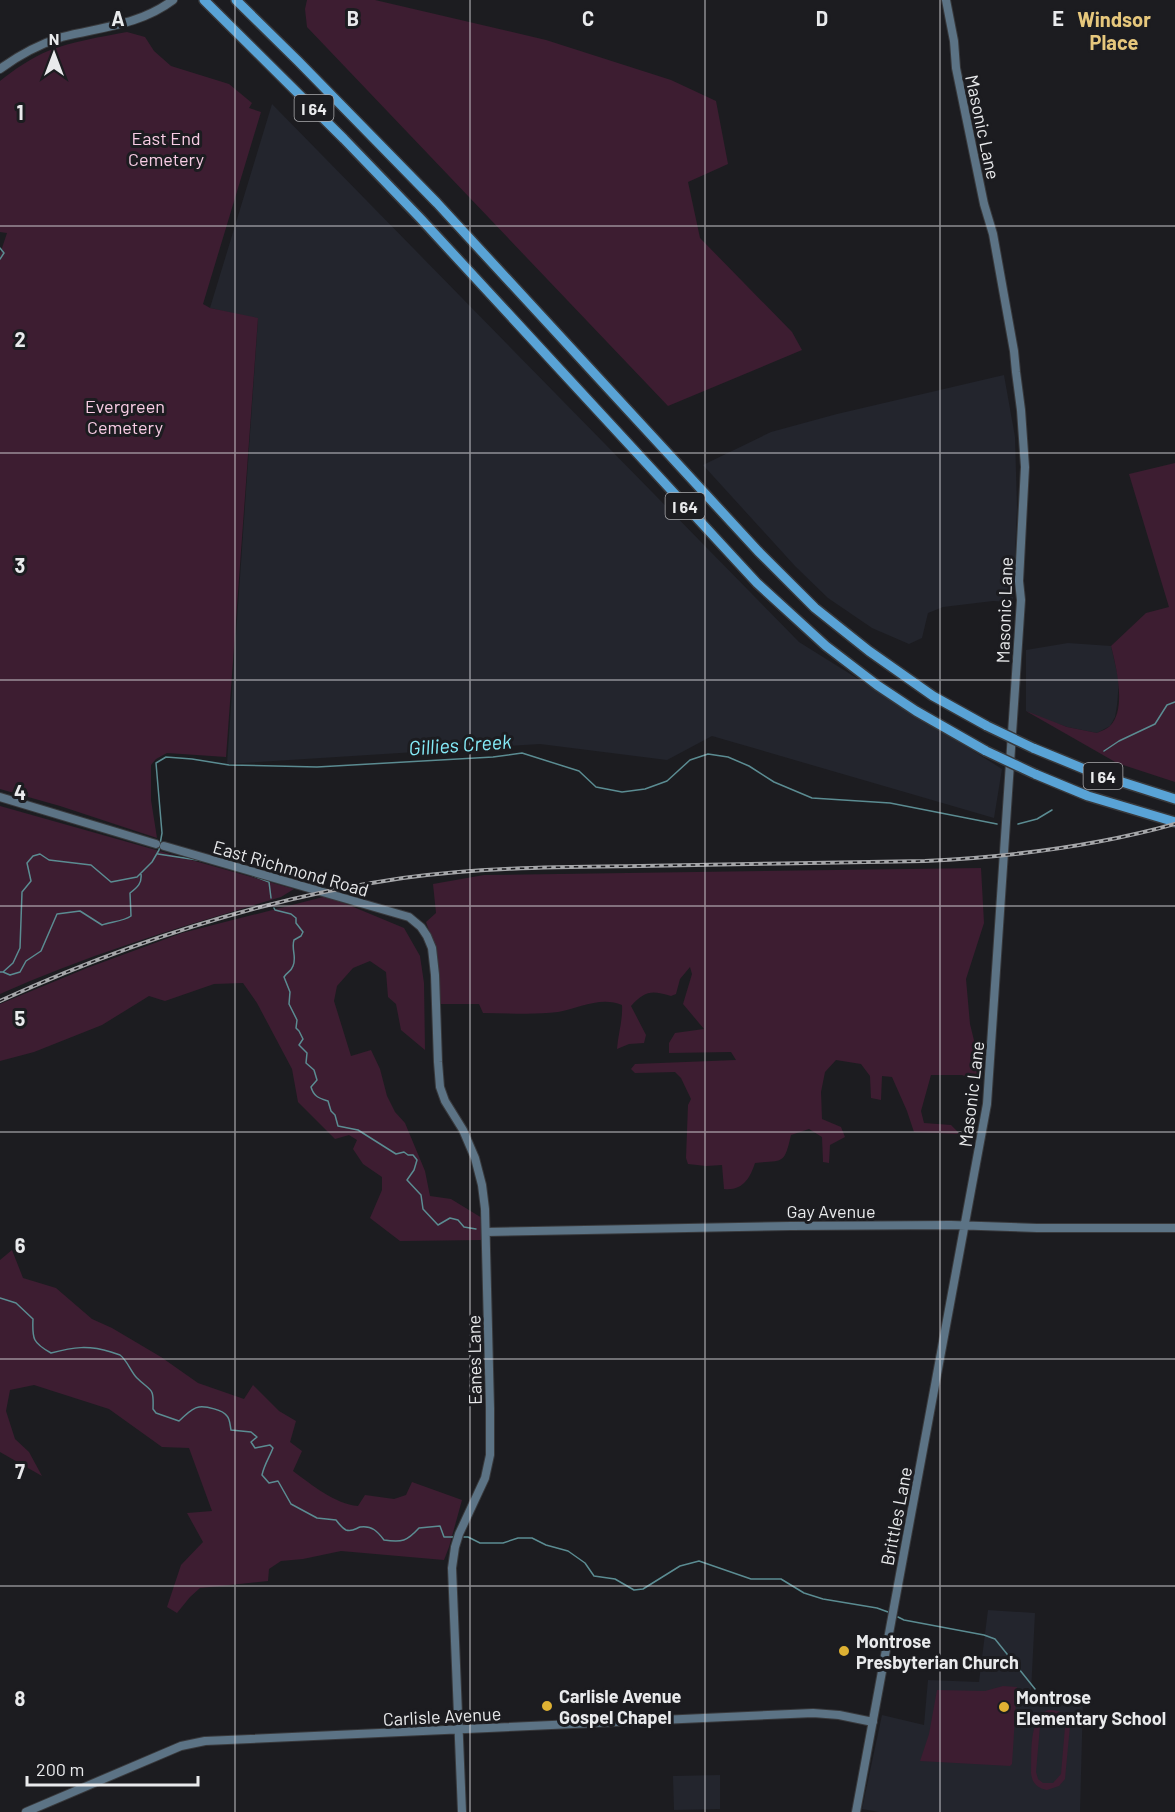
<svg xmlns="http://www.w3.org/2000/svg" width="1175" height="1812" font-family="Barlow,sans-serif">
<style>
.built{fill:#23252d}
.green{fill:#3d1d31;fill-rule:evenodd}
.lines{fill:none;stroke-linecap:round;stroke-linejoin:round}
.stream{stroke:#5b8c92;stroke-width:1.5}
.secondary-casing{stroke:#38393c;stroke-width:10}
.highway-casing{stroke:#38393c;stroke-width:12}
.secondary{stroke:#5c7385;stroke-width:8}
.highway{stroke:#59a3d6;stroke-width:9}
.rail-casing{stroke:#a5a6a9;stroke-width:4}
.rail{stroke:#1c1c20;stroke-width:1.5;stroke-dasharray:4.5;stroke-linecap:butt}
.highway-bridge-casing{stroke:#38393c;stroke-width:12;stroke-linecap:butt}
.highway-bridge{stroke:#59a3d6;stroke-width:9}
.grid{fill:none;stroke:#e9eaec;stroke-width:1.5;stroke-opacity:0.55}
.poi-dot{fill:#deb133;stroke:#1c1c20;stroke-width:2}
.labels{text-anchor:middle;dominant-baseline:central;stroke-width:6;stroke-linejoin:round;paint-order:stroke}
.shield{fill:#1c1c20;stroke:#acacaf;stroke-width:1.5}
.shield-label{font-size:16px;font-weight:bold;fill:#e9eaec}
.street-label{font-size:18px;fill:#e9eaec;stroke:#1c1c20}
.park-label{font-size:18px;fill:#f9cde5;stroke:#1c1c20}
.poi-label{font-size:18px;font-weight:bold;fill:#e9eaec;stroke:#1c1c20;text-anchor:start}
.neighbourhood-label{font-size:20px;font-weight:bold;fill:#e6c77c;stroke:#1c1c20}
.water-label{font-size:20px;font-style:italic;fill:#85ecf9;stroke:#1c1c20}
.grid-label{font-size:20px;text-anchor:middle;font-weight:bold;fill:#e9eaec;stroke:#1c1c20;stroke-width:6;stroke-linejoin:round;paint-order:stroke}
</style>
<rect width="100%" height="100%" fill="#1c1c20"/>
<path class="built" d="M272,104L799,642L1002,769L994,818L712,736L667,760L540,744L227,764L258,319L210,308Z
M1004,375L1015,437L1017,508L1013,602L993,601L943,607L928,613L922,638L909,644L872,628L828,598L795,566L703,465L771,432L837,414Z
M1068,643L1111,646L1119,681L1117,705L1115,717L1110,726L1097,733L1067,727L1038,717L1026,711V650Z
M988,1610L1035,1613L1031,1692L1083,1700L1080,1812H879L862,1809L882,1715L924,1725L928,1680L979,1682Z
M720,1775V1809L674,1810L673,1776Z"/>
<path class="green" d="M307,0H375L546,40L671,80L716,101L728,164L688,182L700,238L792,332L802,350L668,406L307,27L305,9Z
M127,32L145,37L154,51L171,66L229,84L252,103L249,108L261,112L203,304L210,308L258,318L226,757L167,753L156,759L151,765V800L157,838L60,806L0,789V254L7,233L0,232V81C15,69 31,58 48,51C73,41 101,37 127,32Z
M1175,463V782L1117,763L1026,711L1067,727L1097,733C1101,731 1107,729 1110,726C1127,709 1116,666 1111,646L1146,613L1169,607L1129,474Z
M0,806L294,889L281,897C186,925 91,953 0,994Z
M981,868L984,923L966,979L970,1024L981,1069L979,1081L962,1075H931L921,1111L924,1123L951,1125L960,1134L914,1132L907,1111L892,1077L882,1076L881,1100L871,1098L870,1076L861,1064L836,1060L825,1072L821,1092L822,1119L841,1127L845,1137L830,1145L829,1163L823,1162L822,1137L809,1129L791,1135C784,1165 784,1160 755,1163C750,1178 743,1191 724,1189L722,1165L706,1166L688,1164L686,1158L688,1105L691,1099L681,1078L675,1072L635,1073L631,1069L635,1064L736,1060L731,1052L669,1053V1043L675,1033L704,1029L683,1004L692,974L690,967L680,979L676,994L671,996C651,990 645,991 631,1006L646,1035L644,1043L629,1044L617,1049C618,1034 623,1020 622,1005C601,996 579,1008 558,1012C534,1015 507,1013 483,1013L479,1004H440L437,954L426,922L436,913L433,884L484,875Z
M327,896L404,928L420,956L424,983L425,1050L401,1030L396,1004L388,997L386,972L370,961L353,968L337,986L334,1001L351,1056L371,1050L380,1069L387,1096L395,1112L405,1123L425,1171L430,1196L451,1199L482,1218L483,1240L400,1241L370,1218L382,1190V1177L363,1164L353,1149L357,1140L349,1135L335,1139L298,1102L292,1069L257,1003L243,983L214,984L165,1001L149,996L102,1025L34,1052L0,1061V1004L87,968L182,933Z
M12,1250L23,1278L56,1288L92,1319L112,1328L161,1357L198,1383L244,1399L253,1385L279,1411L296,1421L290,1442L302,1451L293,1471C312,1485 335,1504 358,1506L365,1495L394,1499L406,1495L412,1482L462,1500L449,1547L444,1560L341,1551L303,1559L281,1561L269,1569L268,1581L200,1588L190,1597L177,1613L167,1607L181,1565L203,1542L187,1513L212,1511L189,1448L162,1447L109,1409L34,1385L10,1390L6,1411L15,1439L29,1452L42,1476L0,1452V1260Z
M1003,1686L1017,1687L1012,1764L1010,1766L920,1761L929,1734L937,1690L985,1691Z
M1048,1710C1060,1710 1068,1713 1070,1726L1065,1779L1059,1786L1047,1790C1037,1788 1032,1783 1031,1773C1032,1754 1028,1719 1048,1710ZM1055,1716L1063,1721L1065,1727L1061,1774L1053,1783H1043L1038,1779L1036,1772L1040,1726L1047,1717Z"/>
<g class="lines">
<path class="stream" d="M0,248L4,253L0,259
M1104,751L1119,741L1155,724L1167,705L1175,702
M1018,824L1037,819L1052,810
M158,854L204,861
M251,875L269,882L271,898
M274,908L275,910L291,914L296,918V923L303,932L301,936L294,940C291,949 297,957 293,966C291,972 287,972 284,977L290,992L289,1004L297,1020L296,1028L299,1031L303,1039L299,1045L307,1053L306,1063L314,1070L317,1080L311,1087C314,1097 319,1098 328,1101L331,1111L335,1115L338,1126L358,1130L396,1154L404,1152L408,1155H413L417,1160L414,1170L407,1180L421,1195L423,1209L438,1225L450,1218L458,1220L464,1227L476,1229
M0,972H3L13,963L20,948L22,892L31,881L27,863L33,856L40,854L49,860L91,865L111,882L137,877L152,862L159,850L162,833L156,763L166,757L192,759L229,765L317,767L493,757L522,753L579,771L596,787L622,792L645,789L667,781L690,760L708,754L728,757L749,766L774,782L812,798L890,803L997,824
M3,972L10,975L20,972L26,961L41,951L57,914L80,911L102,925C111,922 124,921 131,916L130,893C138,887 142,883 141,874
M0,1298L16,1303L33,1319C32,1339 33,1343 51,1353C74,1347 88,1345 111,1352C114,1353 117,1354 120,1355C127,1360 131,1372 137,1378C151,1392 154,1386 153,1409L156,1413L179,1421C185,1416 191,1408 199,1407C206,1406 223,1410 227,1416C230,1419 230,1425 231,1430L251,1432L257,1437L251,1442L255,1448L270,1445L273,1448C269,1458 264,1465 262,1475L269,1483L278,1481L291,1504L317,1518L336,1520C339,1524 342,1528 346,1530C352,1532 355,1529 360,1527C372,1525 378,1532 384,1540C402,1543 407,1541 419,1528L440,1526L444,1537H453
M464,1537H468L480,1543H503L518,1538H532L546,1545L568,1551L585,1563L594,1576L615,1579L634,1590L643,1589L680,1566L699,1561L751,1579H781L804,1593L823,1599L877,1608L888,1612
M898,1617L904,1620L984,1635L995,1639L1035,1689"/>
<defs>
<path id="secondary" d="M0,69C19,55 40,44 62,37C101,27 140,25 173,0
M0,797L156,844
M164,846L409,917L421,927L427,936L432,948L435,975L438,1062L440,1087L445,1101L463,1130L475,1158L482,1185L485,1209L490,1408V1455L485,1478L459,1534L455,1547L452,1568L462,1812
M486,1232L791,1226L951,1225L1037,1228H1175
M26,1812L181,1746L205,1741L813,1713L839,1715L873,1722
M856,1812L987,1104L1021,600L1019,581L1025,467L1021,410L1016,372L1014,351L993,234L984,204L956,68L954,41L946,0"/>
<path id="highway" d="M204,0L344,139L421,219L757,583L826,646L877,685L916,711L986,751
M236,0L298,61L437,203L758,551L815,608L869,651L933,696L987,726
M1033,748L1094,773L1175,799
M1035,774L1088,796L1175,822"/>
</defs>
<use href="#secondary" class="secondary-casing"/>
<use href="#highway" class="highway-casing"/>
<use href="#secondary" class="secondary"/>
<use href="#highway" class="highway"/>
<defs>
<path id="rail" d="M0,1001C127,943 264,898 403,878C482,867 561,867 640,866C735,864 830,863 925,861C1009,857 1093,847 1175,824"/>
</defs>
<use href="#rail" class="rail-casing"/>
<use href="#rail" class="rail"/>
<defs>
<path id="highway-bridge" d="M987,726L1033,748
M986,751L1035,774"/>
</defs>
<use href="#highway-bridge" class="highway-bridge-casing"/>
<use href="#highway-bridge" class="highway-bridge"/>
</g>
<path class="grid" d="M235,0V1812M470,0V1812M705,0V1812M940,0V1812M0,226H1175M0,453H1175M0,680H1175M0,906H1175M0,1132H1175M0,1359H1175M0,1586H1175"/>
<g class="poi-dot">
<circle cx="844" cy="1651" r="6"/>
<circle cx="547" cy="1706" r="6"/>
<circle cx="1004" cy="1707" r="6"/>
</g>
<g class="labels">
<g class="shield">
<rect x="294.5" y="95" width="39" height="26" rx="4.5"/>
<rect x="665.5" y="493" width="39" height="26" rx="4.5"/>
<rect x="1083.5" y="763" width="39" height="26" rx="4.5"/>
</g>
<g class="shield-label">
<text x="314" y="108">I 64</text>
<text x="685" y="506">I 64</text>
<text x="1103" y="776">I 64</text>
</g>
<g class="street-label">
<text transform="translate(983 127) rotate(78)">Masonic Lane</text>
<text transform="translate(1004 610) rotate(-88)">Masonic Lane</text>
<text transform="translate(291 868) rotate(16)">East Richmond Road</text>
<text transform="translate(971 1094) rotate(-83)">Masonic Lane</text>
<text x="831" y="1211">Gay Avenue</text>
<text transform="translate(474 1360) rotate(-91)">Eanes Lane</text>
<text transform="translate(896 1516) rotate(-79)">Brittles Lane</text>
<text transform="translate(442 1716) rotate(-3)">Carlisle Avenue</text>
</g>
<g class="park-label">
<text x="166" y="138">East End<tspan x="166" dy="21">Cemetery</tspan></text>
<text x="125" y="406">Evergreen<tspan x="125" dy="21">Cemetery</tspan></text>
</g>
<g class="poi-label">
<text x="856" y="1641">Montrose<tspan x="856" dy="21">Presbyterian Church</tspan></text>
<text x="559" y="1696">Carlisle Avenue<tspan x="559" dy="21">Gospel Chapel</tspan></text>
<text x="1016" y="1697">Montrose<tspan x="1016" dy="21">Elementary School</tspan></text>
</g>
<g class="neighbourhood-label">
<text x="1114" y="19">Windsor<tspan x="1114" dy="23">Place</tspan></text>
</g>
<g class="water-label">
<text transform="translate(460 744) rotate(-4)">Gillies Creek</text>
</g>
</g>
<g class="grid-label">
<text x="118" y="26">A</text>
<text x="353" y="26">B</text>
<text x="588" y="26">C</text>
<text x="822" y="26">D</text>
<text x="1058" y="26">E</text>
<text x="20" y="120">1</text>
<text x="20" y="347">2</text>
<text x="20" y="573">3</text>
<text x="20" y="800">4</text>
<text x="20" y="1026">5</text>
<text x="20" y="1253">6</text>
<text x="20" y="1479">7</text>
<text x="20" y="1706">8</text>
</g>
<g transform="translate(54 54)" stroke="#1c1c20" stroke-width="4.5" paint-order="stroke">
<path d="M0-4.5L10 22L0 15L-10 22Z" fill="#e9eaec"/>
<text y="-9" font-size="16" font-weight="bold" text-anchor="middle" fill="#e9eaec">N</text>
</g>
<path d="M27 1776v9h171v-9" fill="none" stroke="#e9eaec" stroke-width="3"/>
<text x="36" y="1776" font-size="18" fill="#e9eaec" stroke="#1c1c20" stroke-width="4.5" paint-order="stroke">200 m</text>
</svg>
